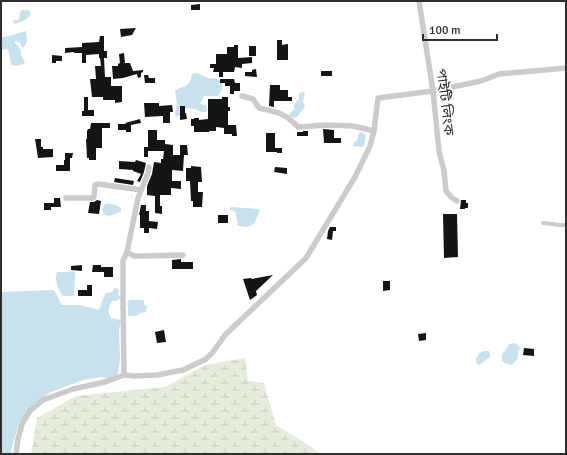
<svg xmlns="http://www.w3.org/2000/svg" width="567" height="455" font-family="Signika,'Noto Sans Bengali',sans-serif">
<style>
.wetland{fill:url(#wetland-marsh)}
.water{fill:#c7e1ed}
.building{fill:#151515}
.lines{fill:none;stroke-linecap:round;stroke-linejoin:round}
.pedestrian{stroke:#cbcbcb;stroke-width:4}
.minor{stroke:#cbcbcb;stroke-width:5.5}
.labels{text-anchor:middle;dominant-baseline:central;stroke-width:4;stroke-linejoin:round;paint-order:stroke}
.street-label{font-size:14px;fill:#2e2e2e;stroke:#fff}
</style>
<defs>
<pattern id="wetland-marsh" width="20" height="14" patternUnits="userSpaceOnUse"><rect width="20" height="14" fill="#e6ecdb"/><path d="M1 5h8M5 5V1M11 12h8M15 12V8" fill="none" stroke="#c6cbbc"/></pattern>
</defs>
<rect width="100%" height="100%" fill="#fff"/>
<path class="wetland" d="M245,358L248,381L264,383L276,425L304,442L320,454H31L37,418L76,396L165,387L205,365Z"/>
<path class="water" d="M22,10H28L31,13C28,20 20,23 14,24L13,20H19L20,12Z
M26,31L27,42L23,48L21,46V43L15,41V43L21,50V55L25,63C20,66 16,66 11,65L9,52L7,49L2,50L1,37L9,36Z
M195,73C202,74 202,76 208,78C211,79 214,78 217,79C226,82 222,91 218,96H204L200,104L206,105L207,110L206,112H201L195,109L183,108L180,115L176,117L175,113L177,104L175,91C185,84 189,89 192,74Z
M303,92L305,93L303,101L305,106L298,116L295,118L289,116L290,113L295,109L294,107C294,104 295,101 299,100V93Z
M361,132L366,135L364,146L362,147L353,146L354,142L357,140L359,133Z
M105,204C111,203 116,204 121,208V211C113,215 104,220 102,209Z
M231,207L258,209L260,210L254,224L247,227L238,226L236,213L234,211L230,210V208Z
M72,271L75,272L74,296H63C58,289 54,280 57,272H66Z
M116,288L119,290L118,295L120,296V299L116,301H112C108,309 107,310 111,318L121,320L119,330L120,359L118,374L110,379L101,377L83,380L51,392L34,404L19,423L11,450V454H1V292L54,290L62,305H80L99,310L104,296L106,293L112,292L114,289Z
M129,300H142L144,301V305L147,306L146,312L140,313L136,316H128V306L127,304Z
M515,343L519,346L520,349L518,353V358L512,365L505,363L502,361C501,350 506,353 509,344Z
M484,351H489L490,357L479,365C476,363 476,361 476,358L478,356L479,353Z"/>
<path class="building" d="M200,4V10H191V5Z
M136,28L132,35L121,37L120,29Z
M100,36H104V51H107V58H104L105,77H111V86H122V102L115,103V100H103V97H92L90,79H96L95,66H101L100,58H99V54L86,55V63H82V53H74V52L65,53V48L82,47V43L99,42Z
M277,40H282V45L288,44V60H277Z
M234,45H238V58L252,57V63L242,64V68L235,67L234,72H223V77H219V72H213L214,68H210V64H216V54H227V47H234Z
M249,46H256V56H249Z
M124,53L125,63H130L133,71L143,70V72L141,73V77L138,78L137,74L123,78L113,79L112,66H118V64L120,63L119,54Z
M52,55L62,56V61H56V63H52Z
M256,69L257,77L245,76V72H252V70Z
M321,71H332V76H321Z
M144,75H148L149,78H155V83H145Z
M220,79H234L235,83H240V91H234V94H230V86H225V83H220Z
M270,85H280V90H288V97H292V101H274V107L269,106Z
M84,97H88V110H94V116H82V111H84Z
M222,97H228V107H230V111H228V125H236L237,136H232V134H224V128L216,127V131H209V132H194V126H191V119H194V118H199V120L208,119V99H222Z
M144,103H159V106L172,105L173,112H170V123H163V116L145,117Z
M180,106H185V113H186L187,119L180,120Z
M140,119L141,123L131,125V132H126V130H118V124H126L125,123Z
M91,123H110V128H102V148H96V160H89V158H87L86,139H87V131L88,129H90Z
M323,129L334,130V138H341V143H324Z
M148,130H157V140H165V144L173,145V155H180V145H187L188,155H184L183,171L172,170V181H181V189L171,188V195H160V206H162V214L155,213V196L147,195V186L152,174L154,162L161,163V159H163L164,151H148V157H144V147H148Z
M303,131H308V136H297V132H303Z
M266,133H275V148H282V153H277V152H266Z
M35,139H41V147H43V149H53V157L38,158Z
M65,153H73L72,158H70V171H56V165H64V160H65Z
M136,160L146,163L144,172L140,182L137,181L141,174L133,171V170L119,169V161L135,162Z
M191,166L201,167L202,182H198V192H203L202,207H193V201H191L190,181H186V168H191Z
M275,167L287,168V174L274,172Z
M115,178L134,181L133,185L114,182Z
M54,198H60L61,207H51V210H44V203H54Z
M97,200L101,201L99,214L88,213L90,202H94Z
M461,200H466V203H468V208H465V209H460Z
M141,205H146V211H149V221L158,222L157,229L149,228V233H144V228H140V215H139Z
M443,214H457L458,257L444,258Z
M218,215H228V223H218Z
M330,227H336V231H333L332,240L327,239L328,231Z
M181,259V262H193V269H172V260Z
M82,265V271L71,270V266Z
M93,265H101V267H113V277H104V272H92Z
M273,275L256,291L257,295L250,300L243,279L251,278L252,279Z
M383,281H390V290L383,291Z
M87,285H92V296H78V290H87Z
M164,330L166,342L157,343L155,332Z
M426,333V340L419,341L418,334Z
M524,348L534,349V356L523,355Z"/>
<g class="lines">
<path class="pedestrian" d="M543,223L560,225H566"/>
<path class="minor" d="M419,1L433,91L439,151L444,171L446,191L451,197L457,201
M242,96L253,99L259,108C277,112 285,113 298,127L326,125L353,126L374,131
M66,198H93L94,197L95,185L98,184L141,190
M127,252L134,256H143L183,255
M124,375L123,298V261L127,252L138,198L148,173L149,167
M16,454L18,439L22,424L30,411L43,400L73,389L105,382L124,375L134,376L157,375L183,370L206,359L213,352L225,335L306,258L355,177L370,146L374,131L378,98L433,91L481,81L499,74L566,68"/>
</g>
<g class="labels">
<g class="street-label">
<text transform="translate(445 102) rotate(83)">পাইটি লিংক</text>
</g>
</g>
<rect width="567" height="455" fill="none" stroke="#2e2e2e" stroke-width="4"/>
<path d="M423 34v6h74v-6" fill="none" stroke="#2e2e2e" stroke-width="2"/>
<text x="429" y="34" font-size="12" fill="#2e2e2e" stroke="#ffffff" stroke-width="3" paint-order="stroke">100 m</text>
</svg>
